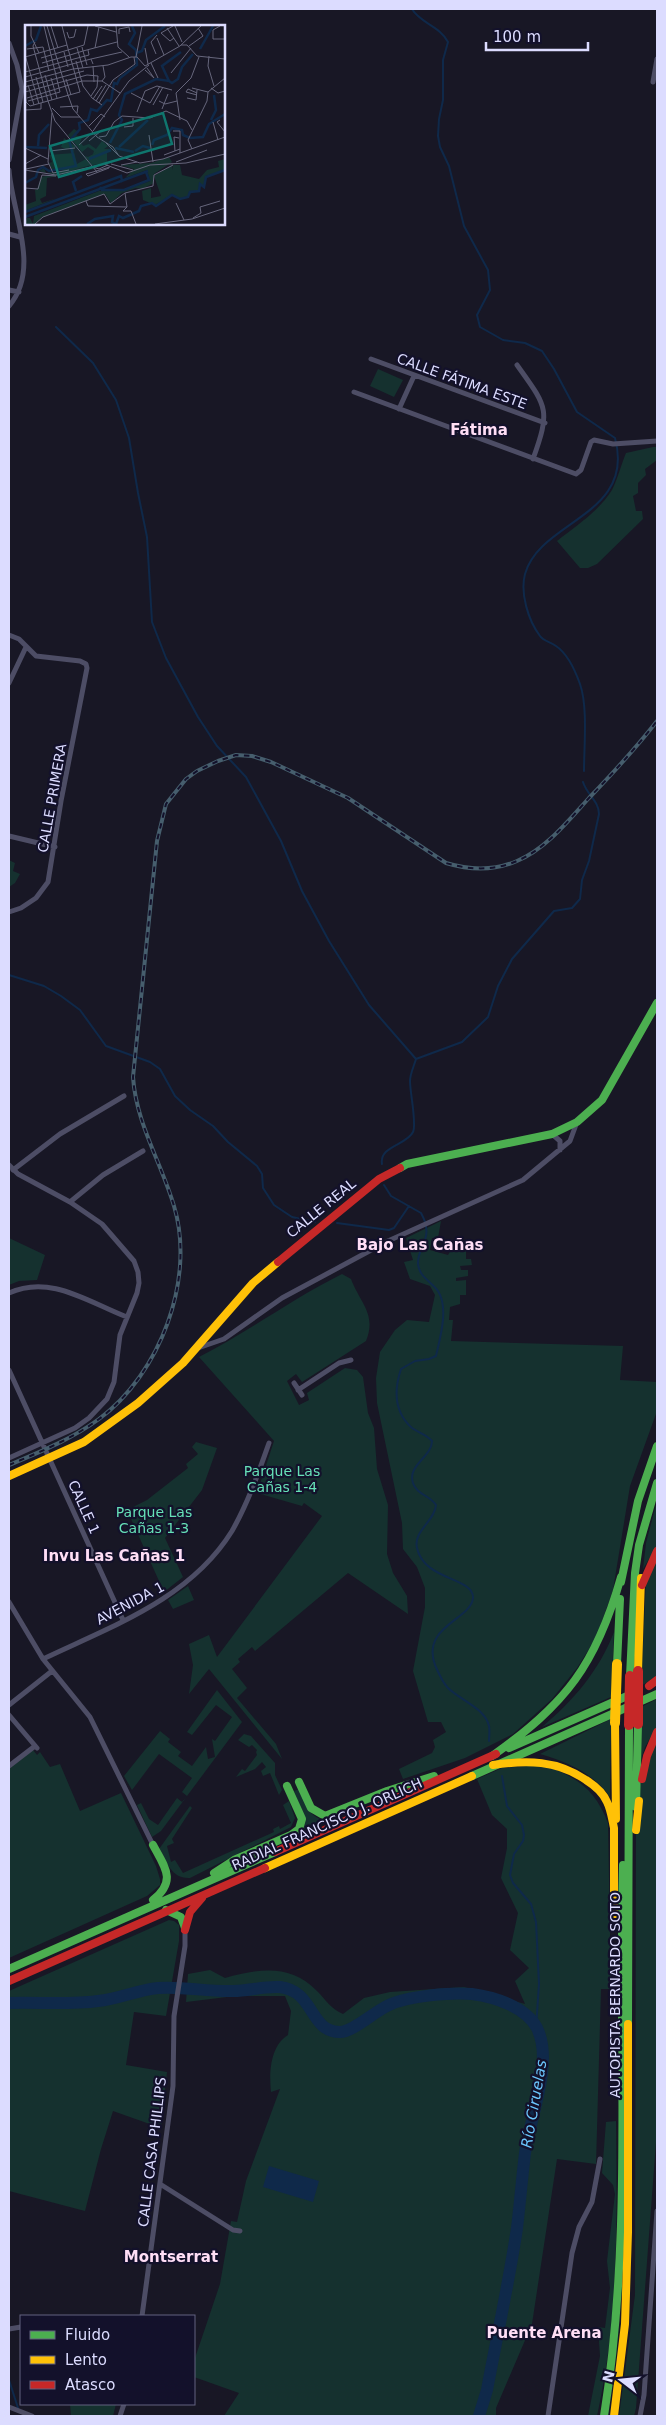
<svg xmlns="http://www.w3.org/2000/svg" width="666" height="2425" font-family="'DejaVu Sans',sans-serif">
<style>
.green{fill:#15312f}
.water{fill:#0f294a}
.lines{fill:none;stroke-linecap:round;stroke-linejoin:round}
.stream{stroke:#0f294a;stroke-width:2}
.river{stroke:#0f294a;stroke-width:12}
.street{stroke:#4d4d65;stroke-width:5}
.fast{stroke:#4caf50;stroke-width:8}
.slow{stroke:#ffc107;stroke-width:8}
.jam{stroke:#c62828;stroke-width:8}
.rail-casing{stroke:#465e6d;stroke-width:4}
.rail{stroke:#13112b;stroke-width:2;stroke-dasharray:5.5;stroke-linecap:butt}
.slow-bridge{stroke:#ffc107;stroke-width:10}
.jam-bridge{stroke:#c62828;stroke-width:10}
.labels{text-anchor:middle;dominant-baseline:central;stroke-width:4.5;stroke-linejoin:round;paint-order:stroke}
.street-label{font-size:14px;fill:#dcdcff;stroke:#13112b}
.park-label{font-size:14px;fill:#66e0b7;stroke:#13112b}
.neighbourhood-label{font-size:15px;font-weight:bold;fill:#ffdef6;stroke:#13112b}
.water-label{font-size:15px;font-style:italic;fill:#6bc6fd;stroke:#13112b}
.inset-river{fill:none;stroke:#0f294a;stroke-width:2.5}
.inset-road{fill:none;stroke:#66667c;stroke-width:1}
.view{fill:#0f766e;fill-opacity:0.15;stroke:#0f766e;stroke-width:2.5}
.inset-edge{fill:none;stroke:#dcdcff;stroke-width:2.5}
</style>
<rect width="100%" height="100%" fill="#181725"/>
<path class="green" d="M378,369L403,380L394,397L370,386Z
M653,447H657V460L645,469L646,475L638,483V493L633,496L636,511H642L643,519L597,564L588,568H580L557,541C576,526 599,511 612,490C618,478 621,465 626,453Z
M9,860L15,863L13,871L20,874L15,883L9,887Z
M441,1221L438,1238H432L430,1250L448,1255L451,1250L466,1249V1259H471L472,1265L460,1266L461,1270H468V1276L456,1278V1281L466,1280V1295H460V1304L450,1307L449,1320H453L451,1341L623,1346L620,1380L657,1382V1411L630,1486L613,1590L596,1638L577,1668L552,1699L513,1734L465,1758L403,1779L399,1769L432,1753L435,1747L433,1740L446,1732L441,1722H428L413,1671L425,1607V1588L417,1567L403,1549L402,1523L377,1403L376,1378L380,1352L395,1330L407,1320L429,1322L435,1295L430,1286L410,1279L404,1262L413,1260L406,1238Z
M9,1238L45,1255L37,1280L19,1281L9,1285Z
M342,1274L351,1279C360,1303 377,1314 366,1341L302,1382L296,1374L287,1381L299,1405L309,1400L307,1393L345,1368L357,1370L363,1377L368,1413L374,1428L377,1469L388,1505L387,1554L393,1573L407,1596L408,1614L348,1573L255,1651L252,1647L238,1659L240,1662L232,1669L247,1688L237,1698L276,1744L282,1759L209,1669L189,1694L193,1665L189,1644L209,1635L217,1657L322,1516L304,1503L302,1506L257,1493L274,1441L199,1357C248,1332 292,1299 342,1274Z
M196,1442L217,1448L202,1490L165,1538L183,1577L164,1592L127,1510L147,1500L188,1468L186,1464L198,1454L192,1447Z
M657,1501V1546L643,1569L646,1543Z
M657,1559V1676L641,1686L646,1582Z
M188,1586L194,1600L173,1609L168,1600Z
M614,1632L611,1697L542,1727C573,1701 599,1671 614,1632Z
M217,1690L242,1722L161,1831L152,1837L137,1805L141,1803L149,1819L158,1825L177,1798L182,1802L187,1796L182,1792L192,1778L159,1754L132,1790L124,1776L160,1731L170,1739L168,1742L181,1752L178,1756L192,1766L206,1747L208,1759L215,1757L212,1739L215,1741L232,1717L216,1705L192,1735L187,1732Z
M657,1699V1726L645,1747L641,1759V1707Z
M611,1719L610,1797C593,1773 568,1762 540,1754Z
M244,1734L251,1736L275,1763V1775L282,1790L279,1795L270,1773L263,1776L261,1771L266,1767L262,1762L255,1769L236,1777L242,1769L245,1771L257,1755L256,1752L257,1750L252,1745L249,1747L238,1740Z
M657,1737V2129L636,2408L634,2416H619L635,2295L636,1817L640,1786Z
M33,1750L37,1755L40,1752L50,1767L60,1764L80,1811L121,1793L156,1866L160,1879V1885L147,1896L9,1958V1769Z
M542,1765C576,1776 595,1789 608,1823L611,1989H601L596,2164L557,2159L532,2324L496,2408V2416H224L239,2393L194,2377V2361L220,2284L231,2221L237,2222L246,2181L280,2089L271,2092C269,2073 270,2046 288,2035L291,2011L285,1996H235L186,2002L188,1974L210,1970L225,1978C258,1969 290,1963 317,1991C326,2000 330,2008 343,2014L364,1998L390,1992L464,1987L525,2004L515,1981L529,1968L510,1950L518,1913L501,1878L507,1848V1829L492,1815L477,1779L502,1768Z
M299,1789C307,1806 309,1819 329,1821L296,1836C309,1821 300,1807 294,1791Z
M289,1801L295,1818L291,1827L190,1878C172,1879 167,1863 159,1849L190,1806L192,1808L172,1839L174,1843L167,1846L171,1862L175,1860L183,1873L274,1832L273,1829L279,1826L280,1829L291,1823L283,1805Z
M169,1920L174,1921L179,1925V1941L166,2016L134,2012L126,2065L167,2072L161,2128L113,2111L101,2149L85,2211L9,2191V1991Z
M616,2121C617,2222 619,2317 597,2416H588L600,2356L598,2327L605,2328L610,2288L607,2261L615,2194L613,2185L602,2173L606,2122Z
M70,2404H116L113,2416H65H71Z"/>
<path class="water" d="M269,2166L319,2181L313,2202L263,2187Z"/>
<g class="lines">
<path class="stream" d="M412,9C420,23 440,26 448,42L443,60V100L439,119L438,136L440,147L449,166L464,226L488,270L490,290L477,315L480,327L503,340L525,343L542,351L554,369L577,412L615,438C636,516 540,520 525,574C520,593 528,620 540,636C543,641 551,642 556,646C568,654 575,670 580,684C588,707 584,746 584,771
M56,327L93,363L116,400L129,438L138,493L147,537L152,622L166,658L198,717L217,746L246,777L281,841L302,891L329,941L369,1005L416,1059
M9,975L44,986L61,996L80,1010L106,1046L150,1062L160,1069L175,1096L190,1110L213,1126L228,1142L257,1166L262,1174L263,1188L274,1205L292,1217L315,1222
M382,1164C379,1146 407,1145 413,1132C417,1124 410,1093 410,1081C410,1074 414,1066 416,1059L462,1042L488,1017L498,986L512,959L554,911L572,908L580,899L582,880L589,861L599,814C599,801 587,795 583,782
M384,1185L391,1196L421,1213C423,1217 426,1222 426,1227C429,1240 417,1251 418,1264C419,1277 432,1282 438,1291C449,1308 440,1338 436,1356L429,1359L415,1361L401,1369C394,1390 394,1412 412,1428C419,1433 426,1434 432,1441C432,1457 407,1465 413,1483C416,1494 431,1496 436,1505C435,1521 413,1531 417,1548C424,1581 474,1577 473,1598C471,1620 421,1626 435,1665C438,1672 443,1683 448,1688C460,1700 485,1708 489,1726C490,1731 489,1737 489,1741
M337,1223L389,1230L394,1228L409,1206
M502,1776L507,1806L522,1825L524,1835L523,1841L514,1854L510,1875L513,1883L531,1904L536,1922L539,1984L536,2028
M9,2380L18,2408"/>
<path class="river" d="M9,2003C38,2002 69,2005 98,2001C119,1999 137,1990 158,1988C183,1986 208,1992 233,1991C249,1991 263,1986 280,1987C315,1991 309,2032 340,2032C353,2032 375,2011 389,2005C408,1996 452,1992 472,1994C495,1997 526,2007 537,2028C554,2063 530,2117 525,2153C522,2178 520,2203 517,2228C509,2282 497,2336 487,2390L479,2416"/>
<path class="street" d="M9,43L17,65L22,89L9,160
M653,82L657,59
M9,170C12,213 41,269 9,306
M9,234L20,237
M9,290L19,292
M371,359L545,423
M517,365C547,407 551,409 533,459
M354,392L576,474L581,470L591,442L594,440L613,444L657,441
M399,409L414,376
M9,635L19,639L36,656L80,661L86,664L87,668L61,801L48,882L36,898L21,908L9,912
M9,683L26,647
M9,836L55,847
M552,1134L560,1141V1150
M9,1165L18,1174L70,1202L102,1224L134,1261L138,1272L139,1283L137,1293L120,1335L114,1382L107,1399L89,1418L75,1428L9,1458
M13,1170L60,1134L124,1096
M70,1202L103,1175L143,1151
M9,1293C50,1274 88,1302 127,1317
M198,1348L224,1339L282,1298L388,1241L523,1180L570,1141L577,1122
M9,1370L123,1620
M294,1383L302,1395
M298,1390L339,1363L351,1360
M9,1602L43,1659L90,1717L153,1845
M43,1659C112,1626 190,1599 232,1531C248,1503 258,1474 269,1443
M9,1705L52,1671
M9,1715L37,1748
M9,1766L35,1746
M160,2184L233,2230L240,2231
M142,2316L173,2086L174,2016L185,1946V1930
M9,2329L21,2327
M9,2407L32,2416
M120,2416L124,2404
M548,2416L572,2253L579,2227L592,2202L600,2159
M640,2416L644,2395L657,2211"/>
<path class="fast" d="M400,1168L407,1164L552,1134L577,1122L602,1100L657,1003
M621,1582L638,1501L657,1446
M617,1664L620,1599
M630,1676L635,1573L639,1545L657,1483
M509,1748L634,1693
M492,1756C566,1704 596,1665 621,1577
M472,1776L657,1694
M299,1782L311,1808L325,1816L387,1791L434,1776
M636,1807L638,1724
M153,1845C165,1867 177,1881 153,1900
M214,1873L234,1860L291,1835L299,1829L302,1819L287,1786
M166,1910L181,1917L185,1928
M9,1969L275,1852
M628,2024L629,1725
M604,2416C633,2234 618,2048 623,1865"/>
<path class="slow" d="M9,1476L84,1442L138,1403L183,1363L253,1283L278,1262
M638,1671L641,1578
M615,1723L616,1819
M493,1765C527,1760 557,1760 586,1780C594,1785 603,1792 607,1802C611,1810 612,1819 614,1828V1927
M636,1830L639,1801
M265,1868L472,1776
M614,2416L625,2324L628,2232V2024"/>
<path class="jam" d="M278,1262L379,1179L400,1168
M642,1585L657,1551
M649,1686L657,1680
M642,1779L647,1756L657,1732
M275,1852L496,1754
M185,1930L190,1912L202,1898
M9,1981L265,1868"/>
<defs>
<path id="rail" d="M9,1465C40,1452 72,1439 99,1419C160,1374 196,1279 174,1206C161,1162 136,1123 133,1077L157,841L166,804L186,779L197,771L218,761L236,755L252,756L271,762L348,798L446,863C469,870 494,871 517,861C546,849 568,821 589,798C613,773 636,748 657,721"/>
</defs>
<use href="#rail" class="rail-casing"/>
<use href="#rail" class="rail"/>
<path class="slow-bridge" d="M615,1723L617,1664"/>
<path class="jam-bridge" d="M638,1671V1724
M629,1725L630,1676"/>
</g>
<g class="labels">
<g class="street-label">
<text transform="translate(462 381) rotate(20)">CALLE FÁTIMA ESTE</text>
<text transform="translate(52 798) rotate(-80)">CALLE PRIMERA</text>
<text transform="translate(321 1208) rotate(-39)">CALLE REAL</text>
<text transform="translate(84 1507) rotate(66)">CALLE 1</text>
<text transform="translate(130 1603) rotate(-28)">AVENIDA 1</text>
<text transform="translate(327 1824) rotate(-24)">RADIAL FRANCISCO J. ORLICH</text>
<text transform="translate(615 1995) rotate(-90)">AUTOPISTA BERNARDO SOTO</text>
<text transform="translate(152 2152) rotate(-83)">CALLE CASA PHILLIPS</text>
</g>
<g class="park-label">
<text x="282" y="1471">Parque Las<tspan x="282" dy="16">Cañas 1-4</tspan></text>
<text x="154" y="1512">Parque Las<tspan x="154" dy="16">Cañas 1-3</tspan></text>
</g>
<g class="neighbourhood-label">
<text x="479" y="430">Fátima</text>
<text x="420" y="1245">Bajo Las Cañas</text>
<text x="114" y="1556">Invu Las Cañas 1</text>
<text x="171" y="2257">Montserrat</text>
<text x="544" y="2333">Puente Arena</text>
</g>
<g class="water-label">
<text transform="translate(534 2104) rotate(-80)">Río Ciruelas</text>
</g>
</g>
<g transform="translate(25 25)">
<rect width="200" height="200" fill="#181725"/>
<path d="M49,104L54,107L51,110L57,113L55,117L58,121L64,119L71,124L77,116L83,121L79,124H86L82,128V138L67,140L60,131L63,132L72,127L68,129L69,126L63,122L57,127L43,110ZM39,113L51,122L48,123L52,139L61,134L66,140L41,147L34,149H25L14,146L19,143L21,148L45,145H27L24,138L27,137L24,130L49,128L46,122L41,124L36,122ZM144,132L147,137L129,149V158L117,164L111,163L97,168L86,178L80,169L17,192L10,199H0L2,193H5L8,199L9,191L74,166H97L125,156L122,145L100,153L109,144L95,140L126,138ZM200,134V145L181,151L179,161L175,159L174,166L164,167L163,171L154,174L147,170L130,180L118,175L117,166L126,163V173L136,171L129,151L147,140V145L148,140H155L157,150L174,154L182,145L194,142L193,136ZM67,141L70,144L22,153L21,171L15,174L17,178L32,173L0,186V180L11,176L10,165L12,164L16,152Z" fill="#15312f"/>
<path class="inset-river" d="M0,21L11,15L16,1M175,24L188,1M111,28L117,26L121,15L140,1M144,56L147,58L153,54L157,42L168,29M186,95L191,85L189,70M46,114L55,104L54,98L63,95L66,84L72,86L82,75L86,76L89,58L92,59L95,53L112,40L111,25L104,19L110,8L107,1M85,118L97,95L94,90L100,69L131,54L144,56L137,41L156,27M127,120L129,115L142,110L147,103L157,105L158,110L165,113L178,112L184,99L200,89M13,121L14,110L24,99M1,122L22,123M94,122L123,95M90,123L109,127M110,126L118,121L125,123M64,134L86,125M0,158L11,152L13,145L18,142L24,146L51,141L44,115M75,162L77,165H99L124,155L121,147M51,166L48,157L57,151M0,187L96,151L97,156L101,154M0,192L123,146M62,199L70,194L88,191L87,197L91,199L94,191L98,193L114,186L116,181L127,178L131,181L147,170L155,174L163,172L165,167L174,166L175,159L179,162L181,152L200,145"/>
<path class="inset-road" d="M6,1V11L14,28M22,1L43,70M26,1L33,23M37,1L42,20M70,1L91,7M91,1L93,22L104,32M148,1L136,8L145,16L149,13M150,1L157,17M195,1L188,5V14H200M142,3L154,21M42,7L44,13L49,12L51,4M94,9V4L104,2L105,7M132,13L139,30M10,17L8,21L23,76M156,20H162L172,31L200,34M164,21L178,11L173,3M52,23L58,43M70,23L74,2M120,23L123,39M2,24L18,22L24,46M43,25L59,20L63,1M39,27L43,42M131,29L126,17L132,10M0,30L14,79M45,30L58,26L57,22M184,31L183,41L189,61M0,32L42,20L55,67L5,81L1,77L0,66M111,32L117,1M16,33L43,25M66,34L97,27M51,36L58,61L67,73L77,80M17,38L45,30M126,38L133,53M47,39L66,34L68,39M62,40L58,26L92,17M68,41L69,57M48,44L83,40L106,32H112L120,41L155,21L176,1M120,45L129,53L122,43M0,47L64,30L63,25M146,48L166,23M20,50L27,75M0,52L47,39M11,52L18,77M26,53L32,73M41,54L46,70M77,56L95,68M77,56L80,52L78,41M0,57L48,44M3,60L9,80M0,62L59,46M167,63L183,67M186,63L193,68L200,66M0,67L62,50L73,51L72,62L66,71M106,68L125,78M43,70L48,84L72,112L88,122L94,131L115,138L138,134L200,112M172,70L161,67L163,64L172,68M2,73L57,56H77M162,73L171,75L172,65M68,74L77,61M3,76L35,67L19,1M23,76L30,96L72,147M71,76L81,60M134,76L140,79L152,76M74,78L88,55L110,39L109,32M125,78L135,61M128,80L138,62M35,82L53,81L52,88M27,83L36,92H55M137,84L143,69M0,85L16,84V78M112,87L120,66L132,61L147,65M27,88L23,137L28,148L44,145M155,95L151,68L166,53L174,32M195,95L192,97L200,107M188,97L193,115M64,101L76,89L80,92M99,102L108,101V93M68,106L104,56L124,40M148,106H155V128M124,110L128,137M74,112L81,111L89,97L97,91L125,93L141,86L162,96L167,105M64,116L77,105M81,118L93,130M54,120L68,107M0,123L23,134M167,124L163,115L182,76L183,67L200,53M25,126L50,123M150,126L149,112L154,113M139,130L155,124M151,137L182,125M0,139L16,130M86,139L108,145M96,140L112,137M68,142L74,144L83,140M84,143L63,151L61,149L85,142M1,144L24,139M0,145L31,150L79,139L102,148L125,140L161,138L200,129M0,163L13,164L17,150L31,151M100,168L128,161L129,150L148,140M100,168L102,182L98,186H106L111,199M61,176L63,181L102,182M151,178L159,195M175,182L195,176M168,193L176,188L175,182M10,199L18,192L79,169L85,179L100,168M130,199L167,194L200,183"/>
<path class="view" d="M138,88L147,119L34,152L25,121Z"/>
<rect width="200" height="200" class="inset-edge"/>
</g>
<rect width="666" height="2425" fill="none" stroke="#dcdcff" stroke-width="20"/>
<rect x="20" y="2315" width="175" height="90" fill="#13112b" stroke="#636280"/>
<rect x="30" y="2331" width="25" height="8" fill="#4caf50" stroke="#636280"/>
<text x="65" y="2340" font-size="15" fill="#dcdcff">Fluido</text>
<rect x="30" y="2356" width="25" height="8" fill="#ffc107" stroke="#636280"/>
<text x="65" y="2365" font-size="15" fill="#dcdcff">Lento</text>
<rect x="30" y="2381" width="25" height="8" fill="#c62828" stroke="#636280"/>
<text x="65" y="2390" font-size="15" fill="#dcdcff">Atasco</text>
<g transform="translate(621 2380) rotate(286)" stroke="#13112b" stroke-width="4" paint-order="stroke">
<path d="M0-4L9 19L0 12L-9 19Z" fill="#dcdcff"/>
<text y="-8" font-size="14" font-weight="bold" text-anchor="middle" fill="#dcdcff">N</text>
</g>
<path d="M486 42v8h102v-8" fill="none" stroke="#dcdcff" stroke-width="2.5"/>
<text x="493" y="42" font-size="15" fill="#dcdcff" stroke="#13112b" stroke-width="4" paint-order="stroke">100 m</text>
</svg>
